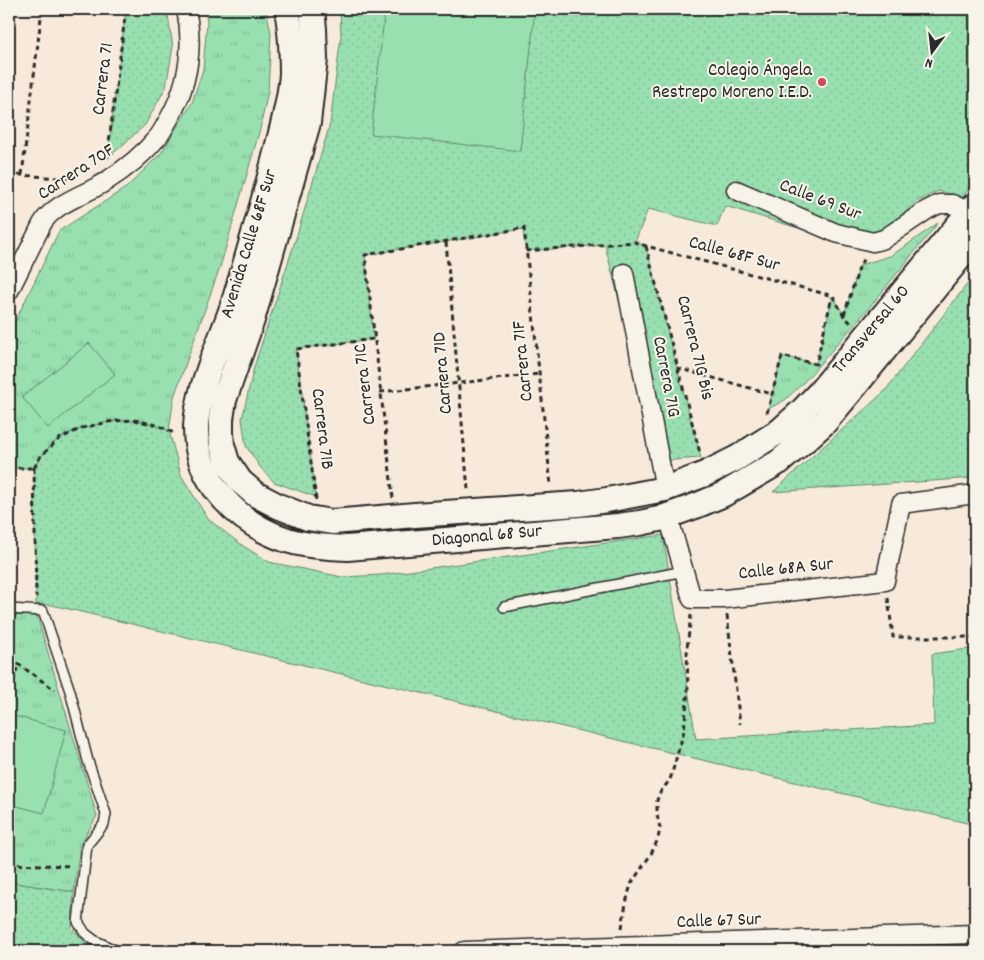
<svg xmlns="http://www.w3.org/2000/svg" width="984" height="960" font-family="Dekko,sans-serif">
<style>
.grass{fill:url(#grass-dots);stroke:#62866e}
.park{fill:url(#park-tufts);stroke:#62866e}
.pitch{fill:#98e0b0;stroke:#62866e}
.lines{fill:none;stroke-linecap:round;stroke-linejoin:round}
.lane-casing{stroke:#2b2b2b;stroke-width:12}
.street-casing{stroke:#2b2b2b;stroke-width:21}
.secondary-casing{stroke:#2b2b2b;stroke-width:28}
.path{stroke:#2b2b2b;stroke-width:3;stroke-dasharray:5 4;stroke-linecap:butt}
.lane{stroke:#f7f3e8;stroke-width:9}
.street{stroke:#f7f3e8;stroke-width:18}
.secondary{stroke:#f7f3e8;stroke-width:24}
.poi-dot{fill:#d1495b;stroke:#f7f3e8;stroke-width:2}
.labels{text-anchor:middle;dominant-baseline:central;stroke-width:4;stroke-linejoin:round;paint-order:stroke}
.poi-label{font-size:19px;fill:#2b2b2b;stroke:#f7f3e8;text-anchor:end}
.street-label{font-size:19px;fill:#2b2b2b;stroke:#f7f3e8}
</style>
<defs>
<pattern id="grass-dots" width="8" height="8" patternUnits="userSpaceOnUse" patternTransform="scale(1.25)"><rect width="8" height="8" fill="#98e0b0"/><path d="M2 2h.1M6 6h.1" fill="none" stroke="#83c098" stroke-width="1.8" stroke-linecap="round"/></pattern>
<pattern id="park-tufts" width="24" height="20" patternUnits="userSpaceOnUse" patternTransform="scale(1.25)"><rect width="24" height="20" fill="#98e0b0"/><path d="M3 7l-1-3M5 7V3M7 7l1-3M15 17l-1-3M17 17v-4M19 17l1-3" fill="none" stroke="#83c098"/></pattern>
</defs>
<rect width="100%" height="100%" fill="#f7eada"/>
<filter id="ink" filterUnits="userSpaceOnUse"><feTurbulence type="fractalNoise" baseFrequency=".02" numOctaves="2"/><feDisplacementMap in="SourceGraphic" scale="10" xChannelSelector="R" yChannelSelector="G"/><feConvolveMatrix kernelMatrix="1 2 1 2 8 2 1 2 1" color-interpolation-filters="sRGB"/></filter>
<g filter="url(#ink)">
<path class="grass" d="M126,9H167L173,47L166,87L145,125L107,159Z
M340,9H975V179L963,197L938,191L918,201L892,225L870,241L828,237L725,206L717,226L648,209L635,242L646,246L677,368L701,458L660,461L605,245L526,251L523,229L365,255L374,339L296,349L316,497L274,482L260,467L246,446L242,419L254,367L297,235L330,124L341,36Z
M975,274V478L773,492L885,391Z
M134,420L157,425L169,431L181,475L208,519L243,546L269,562L342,577L381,575L663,535L696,739L934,725L932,654L975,648V825L52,605L36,604L34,468C40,457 49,446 59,439C81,425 109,421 134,420Z
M9,882L74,892L72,928L84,941L101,951H9Z"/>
<path class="park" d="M205,9H266L271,33L268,91L260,129L221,264L174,397L169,431C143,418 122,418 95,425C83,428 69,432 59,439C48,446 40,457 34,468H9V334L59,231L127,187L162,152L192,103L203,69L207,22Z
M938,223L869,308L804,382L785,400L768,409L782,356L816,364L833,296L844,315L860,265L890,256L907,245Z
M9,615L37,616L97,816L80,845L74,892L9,882Z"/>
<path class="pitch" d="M385,9H535L520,151L371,134Z
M89,343L115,374L48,428L22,397Z
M14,716L66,730L44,813L9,804V736Z"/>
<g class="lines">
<defs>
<path id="lane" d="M504,607L684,571
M9,609L43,611L70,691L88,761L106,814L104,824L87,845L78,922L85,933L94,940L117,951"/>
<path id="street" d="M736,190L836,233L873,242L884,239L927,210L939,204H952L969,212
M624,273L665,489
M9,291L42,224C54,203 85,195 105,182C124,170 142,156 157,138C162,133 165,125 169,119C188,85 194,47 186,9
M668,516L692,599H725L885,581L901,504L975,494
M464,951L975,934"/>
<path id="secondary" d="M287,9C291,31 292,50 292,73C291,93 286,113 281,133C275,157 269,181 262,206C252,240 243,274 232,308C220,343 197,390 196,427C195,481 238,524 287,540C307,546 327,547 347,548L618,526L640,523L659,519L698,505L724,494L779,462L805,440L825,422L850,392L886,348L975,239
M312,9L314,29L315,59L308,123L252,320L224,400L221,419V433L222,445L227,462L240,481L255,494L278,506L308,518L332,522L415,515L578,504L607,500L665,489L705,474L737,458L781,430L802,411L820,392L975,205"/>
</defs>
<use href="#lane" class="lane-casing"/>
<use href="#street" class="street-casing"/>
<use href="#secondary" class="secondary-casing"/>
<path class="path" d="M107,158L126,9
M9,174L70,179
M22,175L42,9
M446,242L468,490
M646,246L700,453
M526,251L635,242L646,246L833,296L844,316L851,323
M844,315L860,265L864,258
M677,368L772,394
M380,392L539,374
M767,413L782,356L816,364L832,297
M9,468H34
M34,468L41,456L59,439L82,428L113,421L134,420L157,425L176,434
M34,468L36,597
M393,498L365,255L524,228L551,486
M316,500L296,349L374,339
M888,598L893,637H975
M727,615L740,724
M9,661L18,664L55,690
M9,699L18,664
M9,864L72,866
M622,928L626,903L631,884L651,854L658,839L660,828L657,815V800L661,791L670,780L684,731L688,689L687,648L691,615"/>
<use href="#lane" class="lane"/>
<use href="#street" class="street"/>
<use href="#secondary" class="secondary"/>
</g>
</g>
<circle class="poi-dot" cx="822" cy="82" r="5"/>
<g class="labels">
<g class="poi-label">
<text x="812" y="71">Colegio Ángela<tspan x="812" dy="22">Restrepo Moreno I.E.D.</tspan></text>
</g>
<g class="street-label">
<text transform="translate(104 79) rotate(-83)">Carrera 71</text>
<text transform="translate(77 173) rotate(-33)">Carrera 70F</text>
<text transform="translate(820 201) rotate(21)">Calle 69 Sur</text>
<text transform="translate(250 244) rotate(-73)">Avenida Calle 68F Sur</text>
<text transform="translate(734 255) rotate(15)">Calle 68F Sur</text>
<text transform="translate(872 330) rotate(-50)">Transversal 60</text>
<text transform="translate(694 348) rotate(76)">Carrera 71G Bis</text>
<text transform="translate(524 361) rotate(-96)">Carrera 71F</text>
<text transform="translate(444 373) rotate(-95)">Carrera 71D</text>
<text transform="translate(665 377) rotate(79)">Carrera 71G</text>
<text transform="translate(366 384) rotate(-97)">Carrera 71C</text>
<text transform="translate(321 429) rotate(83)">Carrera 71B</text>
<text transform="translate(487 537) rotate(-5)">Diagonal 68 Sur</text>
<text transform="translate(786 570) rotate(-6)">Calle 68A Sur</text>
<text transform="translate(719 922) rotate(-2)">Calle 67 Sur</text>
</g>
</g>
<rect width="984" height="960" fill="none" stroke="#f7f3e8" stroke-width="30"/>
<rect x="15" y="15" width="954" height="930" fill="none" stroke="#2b2b2b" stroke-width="2" filter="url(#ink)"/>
<g transform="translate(932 52) rotate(195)" stroke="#f7f3e8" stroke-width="4" paint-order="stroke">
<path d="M0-4L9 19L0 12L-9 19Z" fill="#2b2b2b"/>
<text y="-8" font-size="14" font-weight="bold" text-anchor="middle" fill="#2b2b2b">N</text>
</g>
</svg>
